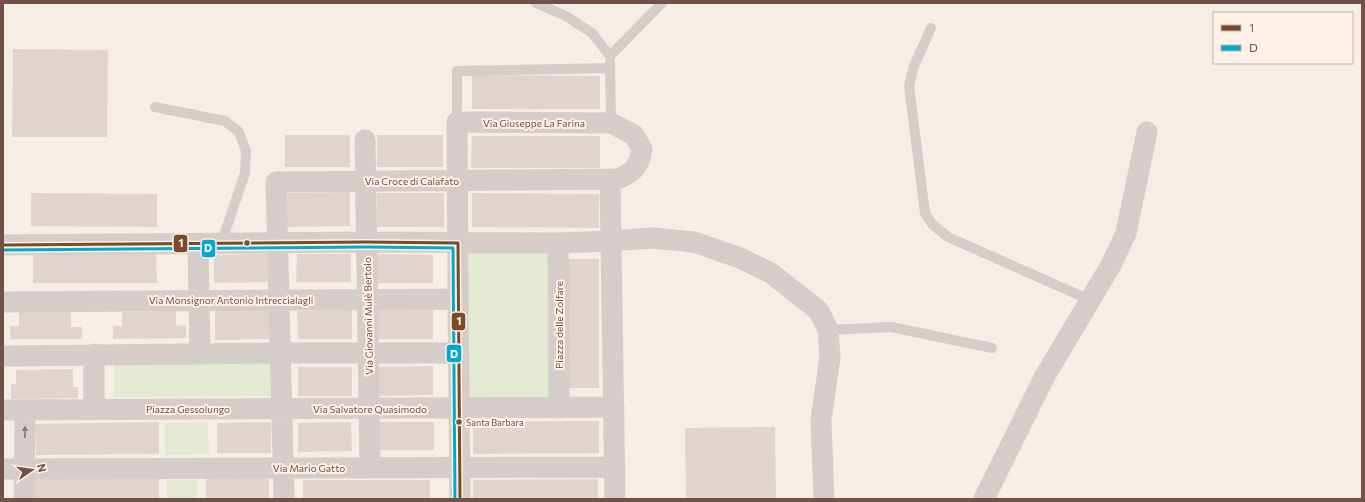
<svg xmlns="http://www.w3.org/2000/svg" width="1365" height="502" font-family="Commissioner,sans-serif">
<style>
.green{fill:#e3ead1}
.building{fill:#e1d4ce}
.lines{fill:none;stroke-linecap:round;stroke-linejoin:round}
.lane{stroke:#d6ccc9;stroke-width:10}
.street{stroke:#d6ccc9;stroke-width:21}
.bus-1-casing{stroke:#fef1e6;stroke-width:6}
.bus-2-casing{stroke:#fef1e6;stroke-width:6}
.bus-1{stroke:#7a4b2a;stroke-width:3}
.bus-2{stroke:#00a9ce;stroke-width:3}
.oneway{fill:#8f776f}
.bus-dot{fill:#705249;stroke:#fef1e6;stroke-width:1.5}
.labels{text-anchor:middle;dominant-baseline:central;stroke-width:4;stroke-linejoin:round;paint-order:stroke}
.bus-label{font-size:9px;fill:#705249;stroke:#fef1e6;text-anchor:start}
.street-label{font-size:10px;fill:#705249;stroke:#fef1e6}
.line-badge{stroke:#fef1e6;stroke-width:1.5}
.badge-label{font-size:11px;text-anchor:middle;font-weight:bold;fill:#fff}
</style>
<rect width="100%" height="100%" fill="#f5ede6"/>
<path class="green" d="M466,248H553V400L466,401Z
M114,364H271V396L114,397Z
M208,422L209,454L165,455V423Z
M197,479V499H167V480Z"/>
<path class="building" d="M13,49L108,50L107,137H12Z
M472,75L600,76V109H472Z
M285,135H350V167H285Z
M377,135H443V167H377Z
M472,136H600V168H471Z
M350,192V226L286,227L285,193Z
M31,193L157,194V227L31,226Z
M377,193H444V227H377Z
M472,193L599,194V228L472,227Z
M33,254H156L157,283H33Z
M268,254L269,282L214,283V255Z
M297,254H351V282H296Z
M377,254L433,255V283H377Z
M568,259H599V388H568Z
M215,310H270V339L215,340Z
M352,310V339H298L297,311Z
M378,310H433V339H378Z
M176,311V326L186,325V338L113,339V326H122V312Z
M19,312H71V327H82V339H10V326H19Z
M433,366V395L379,396L378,367Z
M298,367H352V396H298Z
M73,369V387H78V398L11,399V384H16V370Z
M599,421V453L473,454V422Z
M159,422V454L36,455L35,424Z
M271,422V453H217V423Z
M351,422L352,451L298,452V423Z
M379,422H434V450H379Z
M775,427L776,499H686L685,428Z
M32,479H159V499H32Z
M206,479H269V499H206Z
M598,479V499H473V480Z
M303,480H430V499H303Z"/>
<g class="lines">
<path class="lane" d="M536,3L566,16L592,33L610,56L662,3
M931,28L914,66L909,86L925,213L932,224L948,237L1090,300
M610,62L611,123
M155,107L225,121L239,132L246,151L245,173L221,244
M457,122V71L610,68
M828,330L891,327L992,348"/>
<path class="street" d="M365,140L370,468
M610,179L615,499
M558,243L559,408
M198,244L200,354
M3,245L367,242L558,243L611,241L652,238L694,242L740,258L771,273L819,311L828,330L830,357L821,420L824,499
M3,302L458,299
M3,356L281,353H459
M3,410L614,407
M94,410V354
M3,469L615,467
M24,499L25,410
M284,499L276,182L618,179C634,172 639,167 642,149L634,135L611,123L457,122C458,248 458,373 460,499
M984,499L1045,376L1111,265L1126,233L1147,132"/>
<defs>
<path id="bus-1" d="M3,245L367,242L458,243L460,499"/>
<path id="bus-2" d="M3,250L367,247L453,248L455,499"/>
</defs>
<use href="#bus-1" class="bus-1-casing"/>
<use href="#bus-2" class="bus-2-casing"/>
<use href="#bus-1" class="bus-1"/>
<use href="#bus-2" class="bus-2"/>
</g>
<defs><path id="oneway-solid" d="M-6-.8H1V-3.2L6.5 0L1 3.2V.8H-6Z"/></defs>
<use class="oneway" href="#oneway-solid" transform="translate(25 432) rotate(-89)"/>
<g class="bus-dot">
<circle cx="247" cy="243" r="3.5"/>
<circle cx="459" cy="422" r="3.5"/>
</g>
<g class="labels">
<g class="bus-label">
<text x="466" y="422">Santa Barbara</text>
</g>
<g class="street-label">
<text x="534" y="123">Via Giuseppe La Farina</text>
<text x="412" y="181">Via Croce di Calafato</text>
<text x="231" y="300">Via Monsignor Antonio Intreccialagli</text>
<text transform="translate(368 316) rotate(-91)">Via Giovanni Mulè Bertolo</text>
<text transform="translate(559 325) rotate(-90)">Piazza delle Zolfare</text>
<text x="188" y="409">Piazza Gessolungo</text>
<text x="370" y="409">Via Salvatore Quasimodo</text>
<text x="309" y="468">Via Mario Gatto</text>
</g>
</g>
<g class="line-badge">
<rect x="173" y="234" width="15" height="19" rx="4" fill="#7a4b2a"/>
<rect x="201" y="239" width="15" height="19" rx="4" fill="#00a9ce"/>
<rect x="451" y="312" width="15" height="19" rx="4" fill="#7a4b2a"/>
<rect x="446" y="344" width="16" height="19" rx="4" fill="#00a9ce"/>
</g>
<g class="badge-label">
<text x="181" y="247">1</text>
<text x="208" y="252">D</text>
<text x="459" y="325">1</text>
<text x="454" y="358">D</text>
</g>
<rect width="1365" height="502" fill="none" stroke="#705249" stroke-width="8"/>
<rect x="1213" y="12" width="140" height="52" fill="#fef1e6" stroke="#c5b1a7"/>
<rect x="1221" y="25" width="20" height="6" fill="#7a4b2a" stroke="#c5b1a7"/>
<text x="1249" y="32" font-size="12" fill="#705249">1</text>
<rect x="1221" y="45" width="20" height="6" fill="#00a9ce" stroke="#c5b1a7"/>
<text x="1249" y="52" font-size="12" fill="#705249">D</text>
<g transform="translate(32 470) rotate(77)" stroke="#fef1e6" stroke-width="3" paint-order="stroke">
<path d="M0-3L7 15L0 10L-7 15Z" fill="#705249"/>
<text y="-6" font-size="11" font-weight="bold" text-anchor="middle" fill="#705249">N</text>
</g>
</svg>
